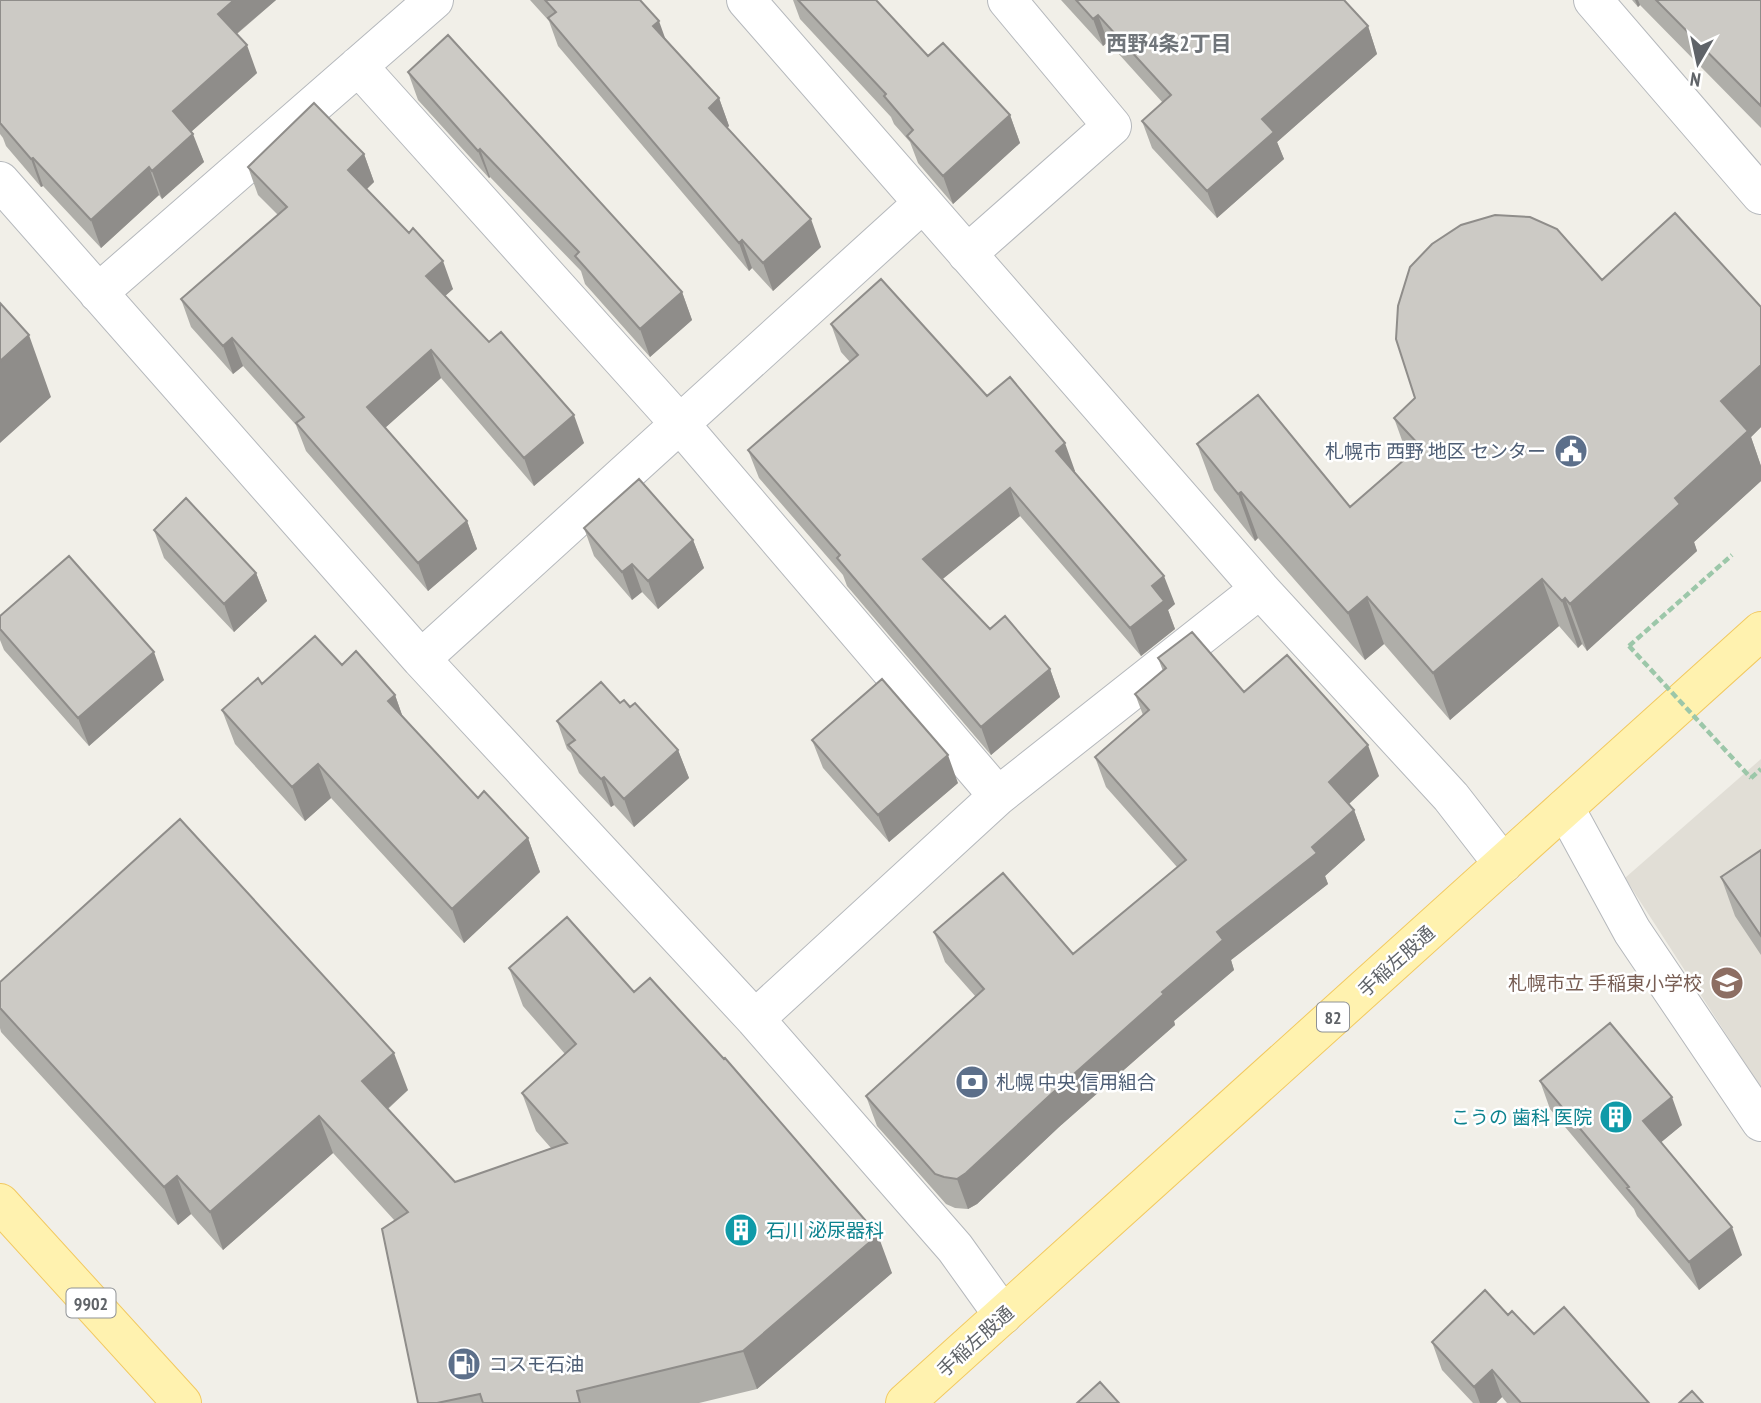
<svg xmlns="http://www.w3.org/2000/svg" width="1761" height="1403" font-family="'PT Sans Narrow','Noto Sans JP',sans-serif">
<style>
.education{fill:#e1ded6}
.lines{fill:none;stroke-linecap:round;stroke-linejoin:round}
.minor-casing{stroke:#b5b8bc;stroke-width:40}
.major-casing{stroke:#f2c960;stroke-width:40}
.path{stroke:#9cc7a9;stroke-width:4.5;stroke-dasharray:7 3.5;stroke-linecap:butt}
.minor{stroke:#fff;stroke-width:38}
.major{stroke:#fff2af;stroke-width:38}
.path-bridge{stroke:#9cc7a9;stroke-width:4.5;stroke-dasharray:7 3.5;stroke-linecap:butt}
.wall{fill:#afaea9}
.shaded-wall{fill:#8f8d8a}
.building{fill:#cccac5;stroke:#8f8d8a;stroke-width:2}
.labels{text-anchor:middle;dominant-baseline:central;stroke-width:5;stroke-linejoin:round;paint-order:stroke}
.shield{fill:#fff;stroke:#8f9295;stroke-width:2}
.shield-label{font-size:18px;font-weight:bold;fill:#5f6368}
.service-label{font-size:19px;fill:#4e5e75;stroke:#fff;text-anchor:start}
.street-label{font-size:19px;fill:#5f6368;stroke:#fff}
.education-label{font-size:19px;fill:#785e54;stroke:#fff;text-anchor:end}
.culture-label{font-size:19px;fill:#0d838f;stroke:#fff;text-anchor:end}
.neighbourhood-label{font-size:21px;font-weight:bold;fill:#70757a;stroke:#fff}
</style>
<rect width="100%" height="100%" fill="#f1efe8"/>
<path class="education" d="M1761,759V1088L1625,878Z"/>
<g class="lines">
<defs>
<path id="minor" d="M746,0L1260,589L1451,797L1503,864
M1593,0L1761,195
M358,66L680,424L998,796
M0,181L421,659L755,1019L955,1248L1003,1315
M967,254L1112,126L1007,0
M98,293L434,0
M421,659L923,203
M1565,808L1632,931L1761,1122
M755,1019L998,796L1260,589"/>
<path id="major" d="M0,1203L182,1403
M905,1403L1761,631"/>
</defs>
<use href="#minor" class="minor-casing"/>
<use href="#major" class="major-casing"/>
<path class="path" d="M1629,646L1732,555
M1751,778L1761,769"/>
<use href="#minor" class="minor"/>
<use href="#major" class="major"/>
<path class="path-bridge" d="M1629,646L1751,778"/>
</g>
<path class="wall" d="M0,0H276L237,34L257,73L191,132L204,162L162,199L159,195L101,248L43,186L41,187L6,146L3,138L0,134Z
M530,0H640L666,40L719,98L729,126L727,128L821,247L773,291L752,268L749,271L558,46L549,21Z
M793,0H876L928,56L1010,115L1020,143L953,204L918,163L910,142L894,124L891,117L800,19Z
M1061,0H1344L1368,26L1377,54L1277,142L1284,159L1217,218L1152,148L1142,121L1163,103L1108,42L1103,46Z
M1632,0H1761V128L1640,5L1638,7Z
M408,72L682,292L692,320L650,357L585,284L581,271L490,177L489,178L418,100Z
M364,154L374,182L366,189L453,289L445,296L584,443L534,486L441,378L385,428L467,521L477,549L428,591L306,451L296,425L243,366L233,374L191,327L181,299L278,215L258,195L248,167Z
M1602,280L1761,307V427L1751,437L1761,466V481L1694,542L1697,551L1587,651L1582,644L1578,648L1559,626L1450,720L1384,644L1365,660L1258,538L1255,541L1214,490L1197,444L1350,507L1408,457L1394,418L1415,398Z
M831,324L987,396L1075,471L1074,472L1175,604L1168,610L1175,629L1141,656L1020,516L942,579L990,629L1050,669L1060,697L991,755L847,586L843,575L759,478L748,450L850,362L841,352Z
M584,528L693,540L704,568L658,609L642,592L632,600L594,556Z
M154,530L256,573L267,601L234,632L164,558Z
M0,616L164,680L89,746L4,650L0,640Z
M1158,658L1244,692L1379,776L1349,804L1354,810L1365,840L1325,876L1328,884L1231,960L1234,970L1174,1021L1175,1025L1059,1127L977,1204L968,1209L955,1208L946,1204L877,1126L866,1096L976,997L945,962L934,932L1073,954L1177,867L1106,787L1095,757L1143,715L1135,694L1163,671Z
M342,665L395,695L403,718L478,798L528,838L540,872L464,943L331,798L305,821L235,744L222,710L262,684Z
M620,703L630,707L678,750L689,778L634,827L614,805L611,807L579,773L571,753L567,749L557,721Z
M812,740L958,783L889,842L823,768Z
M1761,850V955L1735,916L1721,877Z
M509,968L634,992L892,1273L757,1389L699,1403H418L395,1221L333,1153L223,1250L191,1214L178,1225L1,1032L0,1028V982L408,1090L388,1109L455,1182L551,1148L536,1131L522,1093L565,1054L523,1006Z
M1540,1081L1682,1125L1661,1142L1742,1255L1699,1290L1637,1216L1634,1209L1550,1109Z
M1508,1315L1534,1334L1649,1403H1507L1502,1397L1496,1403H1473L1442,1370L1432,1342Z"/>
<path class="shaded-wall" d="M234,0H276L228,41L218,14Z
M1635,0H1638L1640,5L1638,7Z
M1098,15L1108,42L1103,46L1093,19Z
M659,21L669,49L653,26Z
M1368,26L1377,54L1277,142L1284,159L1217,218L1207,191L1262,119Z
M247,45L257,73L183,139L173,111Z
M719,98L729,126L719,135L709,108Z
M1010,115L1020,143L953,204L943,176Z
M193,134L204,162L162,199L152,171Z
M480,149L490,177L489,178L478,151Z
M364,154L374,182L358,198L348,170Z
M33,158L43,186L41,187L31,159Z
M149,167L159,195L101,248L91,220Z
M811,219L821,247L773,291L763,263Z
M742,240L752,268L749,271L739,243Z
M443,261L453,289L436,304L426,276Z
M682,292L692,320L650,357L640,329Z
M29,335L51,397L0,443V361Z
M232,338L243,366L233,374L223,346Z
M431,350L441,378L377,435L367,407Z
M1761,365V427L1751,437L1761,466V481L1694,542L1697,551L1587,651L1570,604L1675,498L1721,401Z
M574,415L584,443L534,486L524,458Z
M1065,443L1075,471L1066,479L1056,451Z
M1010,488L1020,516L933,587L923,559Z
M1241,492L1258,538L1255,541L1238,494Z
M467,521L477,549L428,591L418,563Z
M693,540L704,568L658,609L648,581Z
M632,564L642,592L632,600L622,572Z
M256,573L267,601L234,632L224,604Z
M1164,576L1175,604L1168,610L1175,629L1141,656L1130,628L1152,586Z
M1542,579L1559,626L1450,720L1433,673Z
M1367,597L1384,644L1365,660L1348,613Z
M1565,598L1582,644L1578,648L1562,601Z
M154,652L164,680L89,746L78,718Z
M1050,669L1060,697L991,755L981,727Z
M395,695L407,729L388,701Z
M1368,745L1379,776L1340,812L1329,782Z
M678,750L689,778L634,827L624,799Z
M948,755L958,783L889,842L878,815Z
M318,764L331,798L305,821L292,787Z
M604,777L614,805L611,807L601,779Z
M1354,810L1365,840L1325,876L1328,884L1231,960L1234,970L1174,1021L1175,1025L1059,1127L977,1204L968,1209L957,1179L1162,992L1217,932Z
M528,838L540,872L464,943L452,909Z
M394,1053L408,1090L376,1119L362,1081Z
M1672,1097L1682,1125L1653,1149L1643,1121Z
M319,1116L333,1153L223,1250L210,1212Z
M177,1176L191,1214L178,1225L164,1187Z
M1732,1227L1742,1255L1699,1290L1689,1262Z
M878,1235L892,1273L757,1389L743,1351Z
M1492,1370L1502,1397L1496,1403H1480L1474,1387Z"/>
<path class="building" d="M0,0H234L218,14L247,45L173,111L193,134L152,171L149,167L91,220L33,158L31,159L0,123Z
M545,0H640L659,21L653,26L719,98L709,108L811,219L763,263L742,240L739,243L548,18L556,12Z
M798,0H876L928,56L943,43L1010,115L943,176L907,136L913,130L884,96L886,94Z
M1076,0H1344L1368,26L1262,119L1274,132L1207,191L1142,121L1171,95L1098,15L1093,19Z
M1656,0H1761V106Z
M448,35L682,292L640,329L575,256L579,252L480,149L478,151L408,72Z
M314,103L364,154L348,170L409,233L413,228L443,261L426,276L489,342L501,332L574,415L524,458L431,350L367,407L467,521L418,563L296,423L304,417L232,338L223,346L181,299L287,207L248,167Z
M1675,213L1761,307V365L1721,401L1748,431L1675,498L1680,504L1570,604L1565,598L1562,601L1542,579L1433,673L1367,597L1348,613L1241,492L1238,494L1197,444L1258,395L1350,507L1420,446L1394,418L1415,398L1396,339L1398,306L1410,267L1432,244L1461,225L1495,215L1530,217L1557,229L1602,280Z
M881,279L987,396L1010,377L1065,443L1056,451L1164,576L1152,586L1164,601L1130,628L1010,488L923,559L990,629L1005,616L1050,669L981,727L837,558L840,555L748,450L858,355L831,324Z
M0,303L29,335L0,361Z
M639,479L693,540L648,581L632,564L622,572L584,528Z
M186,498L256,573L224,604L154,530Z
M69,556L154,652L78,718L0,629V616Z
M1192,632L1244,692L1287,655L1368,745L1329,782L1354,810L1312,847L1317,853L1217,932L1223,940L1162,992L1164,994L1048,1097L966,1173L957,1179L944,1177L935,1174L866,1096L984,989L934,932L1003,873L1073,954L1186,860L1095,757L1149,710L1135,694L1166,668L1158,658Z
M315,636L342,665L356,651L395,695L388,701L478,798L484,791L528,838L452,909L318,764L292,787L222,710L258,678L262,684Z
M882,679L948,755L878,815L812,740Z
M601,682L620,703L624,700L630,707L635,703L678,750L624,799L604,777L601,779L568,745L575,740L557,721Z
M180,819L394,1053L362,1081L455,1182L567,1143L522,1093L576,1044L509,968L567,917L634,992L650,978L724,1059L725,1058L878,1235L743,1351L577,1391L580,1403H483L480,1394L437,1403H418L382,1229L408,1212L319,1116L210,1212L177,1176L164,1187L0,1008V982Z
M1761,850V936L1721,877Z
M1610,1023L1672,1097L1643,1121L1732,1227L1689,1262L1627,1188L1629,1187L1540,1081Z
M1485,1290L1508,1315L1512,1311L1534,1334L1564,1307L1649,1403H1521L1492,1370L1474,1387L1432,1342Z
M1100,1382L1119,1403H1077Z
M1692,1391L1703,1403H1679Z"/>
<defs>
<symbol id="civic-disc" viewBox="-11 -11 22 22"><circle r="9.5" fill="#5c6f8a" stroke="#fff"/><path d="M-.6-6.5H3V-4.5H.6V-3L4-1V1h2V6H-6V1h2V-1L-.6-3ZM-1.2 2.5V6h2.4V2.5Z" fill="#fff"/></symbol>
<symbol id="school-disc" viewBox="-11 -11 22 22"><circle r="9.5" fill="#8d6e63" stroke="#fff"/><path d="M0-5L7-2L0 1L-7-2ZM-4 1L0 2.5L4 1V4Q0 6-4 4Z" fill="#fff"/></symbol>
<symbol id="bank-disc" viewBox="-11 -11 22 22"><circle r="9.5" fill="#5c6f8a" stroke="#fff"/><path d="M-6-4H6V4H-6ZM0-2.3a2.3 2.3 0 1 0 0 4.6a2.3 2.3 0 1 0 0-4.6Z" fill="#fff"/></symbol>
<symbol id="building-disc" viewBox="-11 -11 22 22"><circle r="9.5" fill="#0f9aa8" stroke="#fff"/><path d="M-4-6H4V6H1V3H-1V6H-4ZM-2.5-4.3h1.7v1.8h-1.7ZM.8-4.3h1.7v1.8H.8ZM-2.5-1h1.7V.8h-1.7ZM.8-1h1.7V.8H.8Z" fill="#fff"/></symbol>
<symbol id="fuel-disc" viewBox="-11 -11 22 22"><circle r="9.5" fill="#5c6f8a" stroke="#fff"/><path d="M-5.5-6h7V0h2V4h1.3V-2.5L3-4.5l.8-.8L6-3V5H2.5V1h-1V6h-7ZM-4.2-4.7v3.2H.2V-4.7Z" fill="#fff"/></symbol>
</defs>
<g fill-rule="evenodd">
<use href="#civic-disc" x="1552" y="432" width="38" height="38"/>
<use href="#school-disc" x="1708" y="964" width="38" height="38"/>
<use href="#bank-disc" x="953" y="1063" width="38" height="38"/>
<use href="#building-disc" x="1597" y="1098" width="38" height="38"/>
<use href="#building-disc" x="722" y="1211" width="38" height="38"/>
<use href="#fuel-disc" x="445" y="1345" width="38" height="38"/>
</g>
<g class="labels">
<g class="shield">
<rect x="1317" y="1002.5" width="32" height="29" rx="5"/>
<rect x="66.5" y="1288.5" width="49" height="29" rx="5"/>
</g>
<g class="shield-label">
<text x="1333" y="1017">82</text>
<text x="91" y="1303">9902</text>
</g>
<g class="service-label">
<text x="1546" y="451" text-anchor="end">札幌市 西野 地区 センター</text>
<text x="996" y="1082">札幌 中央 信用組合</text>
<text x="489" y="1364">コスモ石油</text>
</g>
<g class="street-label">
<text transform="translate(1396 961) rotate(-42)">手稲左股通</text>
<text transform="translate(975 1341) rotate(-42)">手稲左股通</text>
</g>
<g class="education-label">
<text x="1702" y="983">札幌市立 手稲東小学校</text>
</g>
<g class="culture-label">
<text x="1592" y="1117">こうの 歯科 医院</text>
<text x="766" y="1230" text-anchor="start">石川 泌尿器科</text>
</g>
<g class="neighbourhood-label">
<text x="1169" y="43">西野4条2丁目</text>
</g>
</g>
<g transform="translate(1698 63) rotate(189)" stroke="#ffffff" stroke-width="5" paint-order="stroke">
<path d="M0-5L12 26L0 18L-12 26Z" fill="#5f6368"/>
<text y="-10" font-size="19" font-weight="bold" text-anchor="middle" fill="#5f6368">N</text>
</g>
</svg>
